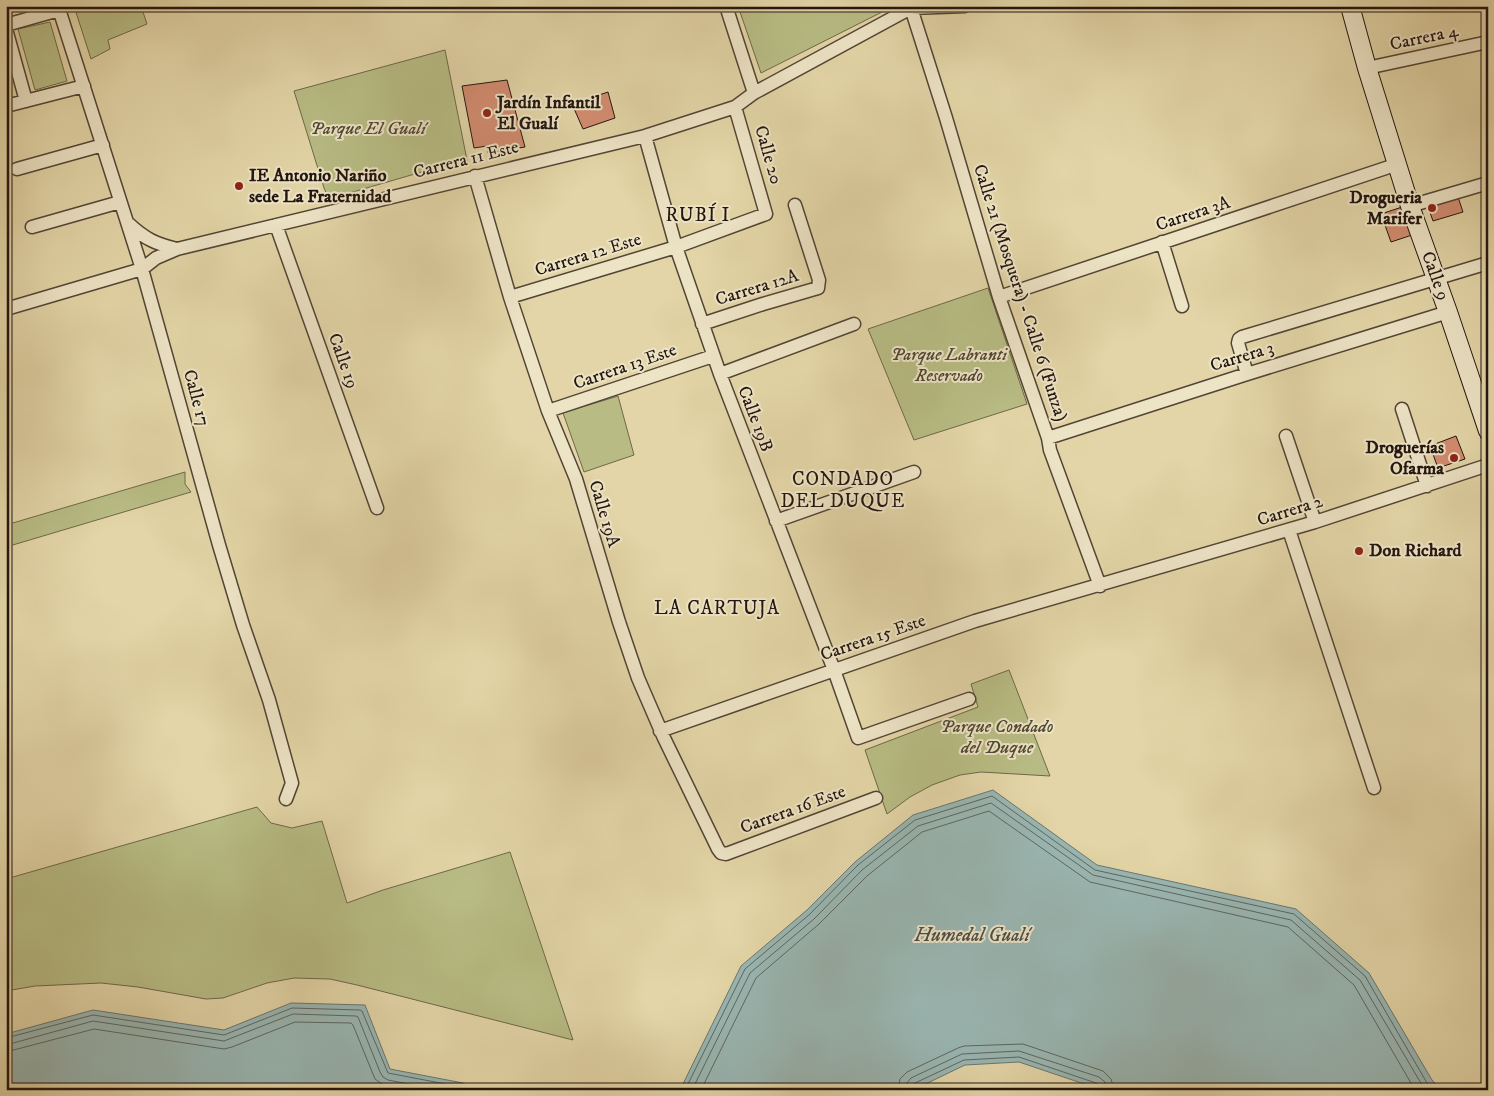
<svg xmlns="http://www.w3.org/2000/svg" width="1494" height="1096" font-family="'IM FELL DW Pica',serif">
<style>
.green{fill:#b8bc84;stroke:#6d684a}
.water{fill:#99b6b2;stroke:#697671}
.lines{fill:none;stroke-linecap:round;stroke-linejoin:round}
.shore{stroke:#5e6660;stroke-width:1}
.building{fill:#d38c71;stroke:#22150f}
.minor-casing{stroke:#524535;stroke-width:15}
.secondary-casing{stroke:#22150f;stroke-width:20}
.minor{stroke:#ede4c6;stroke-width:12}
.secondary{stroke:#ede4c6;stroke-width:18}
.poi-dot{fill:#8f2418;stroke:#ede4c6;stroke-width:2}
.labels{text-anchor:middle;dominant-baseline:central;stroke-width:4;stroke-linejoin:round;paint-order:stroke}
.street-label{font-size:18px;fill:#22150f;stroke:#ede4c6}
.poi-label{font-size:18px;font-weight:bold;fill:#22150f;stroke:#ede4c6;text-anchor:start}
.park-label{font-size:18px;font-style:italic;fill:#4f4732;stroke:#ede4c6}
.neighbourhood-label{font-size:19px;letter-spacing:1px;fill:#22150f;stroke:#ede4c6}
.water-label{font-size:19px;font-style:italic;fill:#4c4d48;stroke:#ede4c6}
</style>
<rect width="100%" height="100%" fill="#e3d5a7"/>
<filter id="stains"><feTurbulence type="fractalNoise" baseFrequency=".004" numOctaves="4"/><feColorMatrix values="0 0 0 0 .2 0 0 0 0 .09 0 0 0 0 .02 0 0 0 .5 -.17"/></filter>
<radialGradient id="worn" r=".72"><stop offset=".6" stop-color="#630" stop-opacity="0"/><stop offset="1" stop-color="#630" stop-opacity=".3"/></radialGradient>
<path class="green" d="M74,6H141L147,24L108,40L110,49L91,59Z
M738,6H879L882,12L761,73Z
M50,22L67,81L35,90L18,29Z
M445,50L468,165L453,169L449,164L329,199L324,188L294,91Z
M988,288L1027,404L914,440L868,329Z
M618,396L634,455L584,472L563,413Z
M185,472V484L191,492L6,547V525Z
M1009,670L1050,776L981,772L960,775L932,785L910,797L887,814L865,750L978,707L971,684Z
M257,807L271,823L292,828L322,821L347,903L383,890L510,852L573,1040L357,985L330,979L294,978L267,983L223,998L206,999L138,987L101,983L35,986L6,991V879Z"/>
<path class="water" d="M993,790L1097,865L1296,909L1369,973L1432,1080L1441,1090H1102L1019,1062L965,1065L913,1090H680L741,966L807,910L855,862L913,815Z
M291,1003L365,1005L390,1069L463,1083L473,1090H6V1034L93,1010L224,1030Z"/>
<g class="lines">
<path class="shore" d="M6,1038L93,1015L224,1035L292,1008L360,1010L362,1011L388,1073L461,1087L464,1090
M6,1045L93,1021L224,1041L293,1014L356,1016L358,1017L380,1072L383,1077L388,1080L440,1090
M6,1052L94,1029L224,1049L232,1047L295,1022L351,1023L353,1025L375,1079L385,1086L401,1090
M685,1090L745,969L810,914L858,865L915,820L992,796L1095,870L1294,914L1365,976L1427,1083L1434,1090
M692,1090L750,973L814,919L862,870L918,826L991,803L1093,875L1291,920L1360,980L1425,1090
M701,1090L756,978L819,924L867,876L922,832L989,811L1090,882L1288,927L1354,985L1415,1090
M898,1090L900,1079L907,1072L958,1048L964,1046L1023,1044L1103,1071L1111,1079L1114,1090
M906,1090L907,1083L911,1078L962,1054L1019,1051L1099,1077L1105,1082L1106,1090
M912,1090L913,1086L915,1083L964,1060L1019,1057L1096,1083L1099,1085L1100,1090"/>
</g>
<path class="building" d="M507,80L525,147L488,153L487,146L474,148L462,86Z
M608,92L615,118L583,129L572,104Z
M1457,194L1463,212L1433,221L1427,204Z
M1405,206L1415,234L1391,242L1381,214Z
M1456,436L1465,459L1438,468L1430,446Z"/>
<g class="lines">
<defs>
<path id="minor" d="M58,6L142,269L219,545L243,625L269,700L292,783L286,799
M726,6L754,93
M911,8L946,118L999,297L1048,438L1050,450L1100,586
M6,25L59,10
M6,29L26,101
M1367,68L1488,42
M6,106L84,86
M645,136L676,247L720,374L834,670L858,738L969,699
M17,169L103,145
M475,176L510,297L548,411L576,479L619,622L638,678L664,738L718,849L721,853L726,854L876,798
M1410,206L1488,183
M129,224C145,239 156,244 177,249
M276,225L377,508
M32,227L120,202
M1162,242L1182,306
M510,297L676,247L766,214L735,107
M999,297L1398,164
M6,309L142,269L156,258L177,249L645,136L735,107L754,93L911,8L965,6
M702,324L763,304L818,288L819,280L795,205
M720,374L854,324
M1247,374L1238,343L1239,339L1242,337L1488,263
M1402,409L1427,486
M548,411L713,356
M1286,436L1315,522
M1048,438L1247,374L1448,312
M776,521L914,472
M1289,530L1374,788
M660,731L975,621L1315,522L1488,465"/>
<path id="secondary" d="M1350,6L1367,68L1410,206L1448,312L1488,431"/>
</defs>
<use href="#minor" class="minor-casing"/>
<use href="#secondary" class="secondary-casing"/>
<use href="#minor" class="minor"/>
<use href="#secondary" class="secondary"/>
</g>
<g class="poi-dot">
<circle cx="487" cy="113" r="5"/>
<circle cx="239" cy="186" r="5"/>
<circle cx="1432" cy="208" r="5"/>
<circle cx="1454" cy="458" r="5"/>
<circle cx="1359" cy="551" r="5"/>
</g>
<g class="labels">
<g class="street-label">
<text transform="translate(1424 38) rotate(-12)">Carrera 4</text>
<text transform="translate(768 155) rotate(74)">Calle 20</text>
<text transform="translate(466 160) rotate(-14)">Carrera 11 Este</text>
<text transform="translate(1193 214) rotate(-18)">Carrera 3A</text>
<text transform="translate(588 255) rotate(-17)">Carrera 12 Este</text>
<text transform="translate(1435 276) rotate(70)">Calle 9</text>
<text transform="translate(757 288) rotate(-17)">Carrera 12A</text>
<text transform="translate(1020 293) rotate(72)">Calle 21 (Mosquera) - Calle 6 (Funza)</text>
<text transform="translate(1242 357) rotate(-17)">Carrera 3</text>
<text transform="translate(343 361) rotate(70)">Calle 19</text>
<text transform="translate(625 367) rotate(-19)">Carrera 13 Este</text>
<text transform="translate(196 398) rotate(75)">Calle 17</text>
<text transform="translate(755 419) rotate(69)">Calle 19B</text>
<text transform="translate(1290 511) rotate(-17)">Carrera 2</text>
<text transform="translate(604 514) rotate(73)">Calle 19A</text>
<text transform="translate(873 638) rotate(-19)">Carrera 15 Este</text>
<text transform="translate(793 810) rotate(-20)">Carrera 16 Este</text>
</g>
<g class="poi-label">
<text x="497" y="103">Jardín Infantil<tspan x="497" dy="21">El Gualí</tspan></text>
<text x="249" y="176">IE Antonio Nariño<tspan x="249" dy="21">sede La Fraternidad</tspan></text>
<text x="1422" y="198" text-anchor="end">Drogueria<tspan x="1422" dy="21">Marifer</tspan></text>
<text x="1444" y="448" text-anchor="end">Droguerías<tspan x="1444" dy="21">Ofarma</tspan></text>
<text x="1369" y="551">Don Richard</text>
</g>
<g class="park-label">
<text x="368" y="129">Parque El Gualí</text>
<text x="949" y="355">Parque Labranti<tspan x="949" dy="21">Reservado</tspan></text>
<text x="997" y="727">Parque Condado<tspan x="997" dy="21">del Duque</tspan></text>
</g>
<g class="neighbourhood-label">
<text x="698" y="215">RUBÍ I</text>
<text x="843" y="479">CONDADO<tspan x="843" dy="22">DEL DUQUE</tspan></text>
<text x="717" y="608">LA CARTUJA</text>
</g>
<g class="water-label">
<text x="972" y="935">Humedal Gualí</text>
</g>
</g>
<rect width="1494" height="1096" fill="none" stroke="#e3d5a7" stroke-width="25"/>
<rect x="8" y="8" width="1479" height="1081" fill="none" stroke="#22150f" stroke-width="2.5"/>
<rect x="12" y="12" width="1469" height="1071" fill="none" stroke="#22150f"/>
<rect width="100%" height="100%" filter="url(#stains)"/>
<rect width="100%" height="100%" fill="url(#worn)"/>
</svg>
